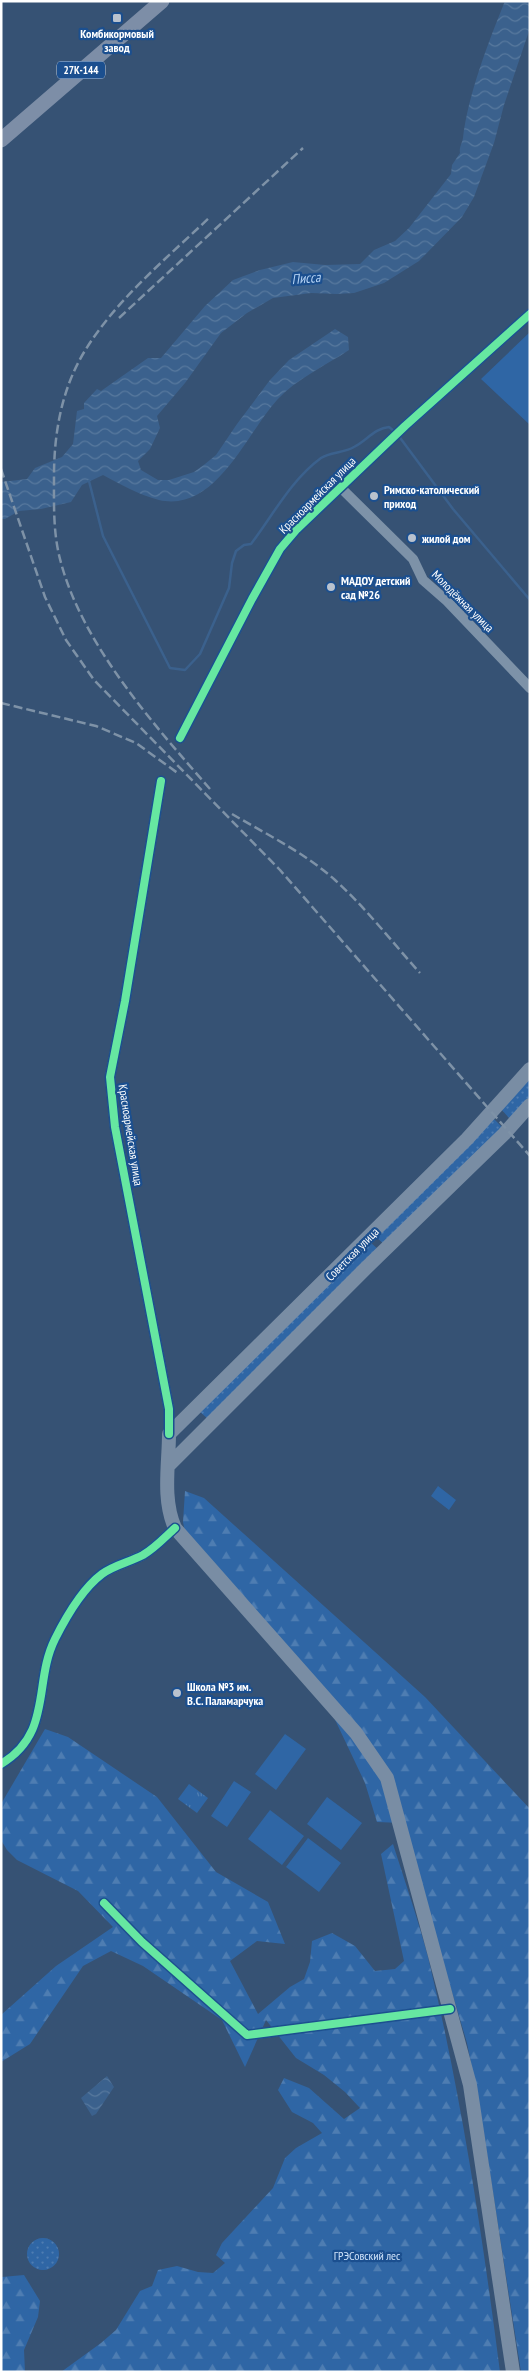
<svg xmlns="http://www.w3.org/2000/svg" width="531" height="2373" font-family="'PT Sans Narrow',sans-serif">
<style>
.grass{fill:url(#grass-dots)}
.forest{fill:url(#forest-firs)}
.park{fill:url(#park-tufts)}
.pitch{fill:#2f66a5}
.water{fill:url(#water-waves)}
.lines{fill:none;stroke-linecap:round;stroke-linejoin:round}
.stream{stroke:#3b618d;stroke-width:2.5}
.street{stroke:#7d92a8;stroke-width:10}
.secondary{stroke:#798da4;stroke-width:14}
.primary{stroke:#7d8ea7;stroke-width:15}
.rail{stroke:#7e92a7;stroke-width:2.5;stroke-dasharray:9 4;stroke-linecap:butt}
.cycleway-casing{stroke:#1b4f8f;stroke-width:11}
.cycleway{stroke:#66e7a1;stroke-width:8}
.poi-dot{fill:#b9c2ce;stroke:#1b4f8f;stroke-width:2}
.labels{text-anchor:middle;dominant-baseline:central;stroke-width:4.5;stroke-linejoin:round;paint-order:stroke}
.shield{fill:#1b4f8f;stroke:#bbcadd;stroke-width:1}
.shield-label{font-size:11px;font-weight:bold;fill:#fff}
.poi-label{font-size:12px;font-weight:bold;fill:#fff;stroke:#1b4f8f;text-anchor:start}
.street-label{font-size:12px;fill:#fff;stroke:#1b4f8f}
.park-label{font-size:12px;fill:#cfe3fa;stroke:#1b4f8f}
.water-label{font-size:14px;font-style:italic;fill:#b5d3f5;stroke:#1b4f8f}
</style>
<defs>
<pattern id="grass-dots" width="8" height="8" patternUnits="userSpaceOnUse" patternTransform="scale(1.25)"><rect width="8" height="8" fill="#2f66a5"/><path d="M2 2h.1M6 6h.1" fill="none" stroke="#4e7db2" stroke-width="1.8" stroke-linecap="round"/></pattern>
<pattern id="forest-firs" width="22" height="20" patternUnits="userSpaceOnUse" patternTransform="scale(1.25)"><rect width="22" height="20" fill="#2f66a5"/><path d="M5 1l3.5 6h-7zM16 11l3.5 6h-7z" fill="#4e7db2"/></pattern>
<pattern id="park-tufts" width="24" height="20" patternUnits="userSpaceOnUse" patternTransform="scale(1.25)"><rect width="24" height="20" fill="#2f66a5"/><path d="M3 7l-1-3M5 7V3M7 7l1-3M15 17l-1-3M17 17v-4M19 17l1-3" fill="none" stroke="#4e7db2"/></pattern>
<pattern id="water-waves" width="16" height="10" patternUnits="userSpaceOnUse" patternTransform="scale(1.25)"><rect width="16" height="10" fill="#3b618d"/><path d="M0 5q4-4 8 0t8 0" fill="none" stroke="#58799e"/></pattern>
</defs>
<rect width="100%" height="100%" fill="#365274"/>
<path class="grass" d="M530,1076V1097L510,1119L501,1109Z
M493,1118L502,1127L385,1245L375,1236Z
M370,1242L380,1251L208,1419L199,1411Z
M27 2254a16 16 0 1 1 32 0a16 16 0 1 1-32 0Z"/>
<path class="forest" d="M185,1491L204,1498L425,1697L530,1809V2372H521L479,2103L467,2043L402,1823L377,1822L365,1783L329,1707L188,1547L183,1522Z
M45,1729L68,1737L157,1797L216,1872L268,1902L285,1944L257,1941L230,1961L258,2014L290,1987L304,1979L310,1962L312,1941L332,1933L355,1946L375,1971L395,1969L404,1961L381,1854L393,1844C405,1882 418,1919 428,1957C461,2094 482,2232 500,2372H61L101,2343L116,2330L140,2291L152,2286L158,2270L177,2266L198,2272L213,2273L225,2263L216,2255L222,2243L273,2188L285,2158L296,2148L322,2133L313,2123L292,2112L278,2090L284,2078L309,2088L344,2119L360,2108L345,2092L324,2075L296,2058L266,2020L245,2067L222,2020L143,1966L111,1951L83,1966L30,2044L1,2062V2015L56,1966L113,1927L78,1891L17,1860L7,1850L1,1840V1804Z
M24,2275L40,2301L38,2317L24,2350L25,2372H1V2281L2,2277Z"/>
<path class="park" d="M189,1784L208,1798L197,1813L178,1799Z"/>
<path class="pitch" d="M530,332V425L481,379Z
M438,1486L456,1500L449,1510L431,1496Z
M285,1734L306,1749L276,1790L255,1774Z
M234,1781L251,1792L227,1827L211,1816Z
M327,1797L362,1823L341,1850L307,1824Z
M270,1810L304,1836L282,1865L248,1839Z
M308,1838L341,1863L319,1892L286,1867Z"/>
<path class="water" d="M505,1H530V28L504,105L494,143L474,197L462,217L419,261L384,283L354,293L337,294L311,293L273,298L247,313L221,333L185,383L157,416L160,428L150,449L138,461L141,470L158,480H169L194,472L205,464L216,455L237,424L270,380L289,360L335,329L348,337L349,350C325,366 296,379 277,400C246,434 216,513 159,500C139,495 120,484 103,475L82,485L71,502L41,509L19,511L5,519H1V482L27,479L35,468L62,457L73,444L77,411L84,409V403L97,389L101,391L148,358H161L205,306L233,280L260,270L293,262L325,265L360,264L374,250L395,241L409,228L451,174L452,165L460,153C459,147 462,144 463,138C468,95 488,43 505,1Z
M107,2076L114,2087L96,2114L92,2116L81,2098Z"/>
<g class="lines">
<path class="stream" d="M398,435L453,509L530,600
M89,481L103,536L170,668L185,670L200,654L229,588L232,563L236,551L244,545L251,544C273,515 291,480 321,458C330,452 344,453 354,447C366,441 375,428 389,427L394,431"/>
<path class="street" d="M340,487L413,559L423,580L447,601L530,688
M180,738L252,599L280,549L297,529L405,426L530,314
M161,781L125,1001L110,1077L115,1127L169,1409V1434
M1,1764C53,1733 33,1683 55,1639C66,1617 82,1589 102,1574C114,1565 130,1562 143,1555C155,1548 165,1537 175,1528
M104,1903L142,1942L247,2035L450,2009"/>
<path class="secondary" d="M169,1465L365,1269L504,1134L530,1105
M513,2372L470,2085L387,1778L356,1733L175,1528C162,1499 169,1464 169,1434L467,1139L530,1069"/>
<path class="primary" d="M1,140L162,1"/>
<path class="rail" d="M119,318L303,148
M1,469L45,597L66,640L94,680L280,870L530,1156
M1,703L96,726L136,743L179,774
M210,789C154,725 81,643 60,559C53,532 54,504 54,476C54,432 62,387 86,349C118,298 167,258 210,217
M232,814C266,834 305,853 335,880C366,908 392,942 420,973"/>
<defs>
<path id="cycleway" d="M180,738L252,599L280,549L297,529L405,426L530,314
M161,781L125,1001L110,1077L115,1127L169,1409V1434
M1,1764C53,1733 33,1683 55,1639C66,1617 82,1589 102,1574C114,1565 130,1562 143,1555C155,1548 165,1537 175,1528
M104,1903L142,1942L247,2035L450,2009"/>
</defs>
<use href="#cycleway" class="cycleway-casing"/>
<use href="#cycleway" class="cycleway"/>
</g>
<g class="poi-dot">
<rect x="112" y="13" width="10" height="10" rx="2.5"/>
<circle cx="374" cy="496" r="5"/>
<circle cx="412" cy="538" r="5"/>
<circle cx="331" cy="587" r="5"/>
<circle cx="177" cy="1693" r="5"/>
</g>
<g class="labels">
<rect class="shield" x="57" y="61.5" width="48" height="17" rx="4"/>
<g class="shield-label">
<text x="81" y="70">27К-144</text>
</g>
<g class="poi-label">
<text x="117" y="33" text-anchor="middle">Комбикормовый<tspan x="117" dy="14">завод</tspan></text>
<text x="384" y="489">Римско-католический<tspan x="384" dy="14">приход</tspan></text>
<text x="422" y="538">жилой дом</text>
<text x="341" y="580">МАДОУ детский<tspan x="341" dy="14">сад №26</tspan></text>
<text x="187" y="1686">Школа №3 им.<tspan x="187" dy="14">В.С. Паламарчука</tspan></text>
</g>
<g class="street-label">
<text transform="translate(317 495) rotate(-45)">Красноармейская улица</text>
<text transform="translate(463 601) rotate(45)">Молодёжная улица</text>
<text transform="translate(131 1135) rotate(81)">Красноармейская улица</text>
<text transform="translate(352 1254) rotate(-45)">Советская улица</text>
</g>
<g class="park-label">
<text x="367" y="2255">ГРЭСовский лес</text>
</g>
<g class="water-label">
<text transform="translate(306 278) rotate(-5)">Писса</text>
</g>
</g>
<rect width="531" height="2373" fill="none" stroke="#ffffff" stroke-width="5"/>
</svg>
